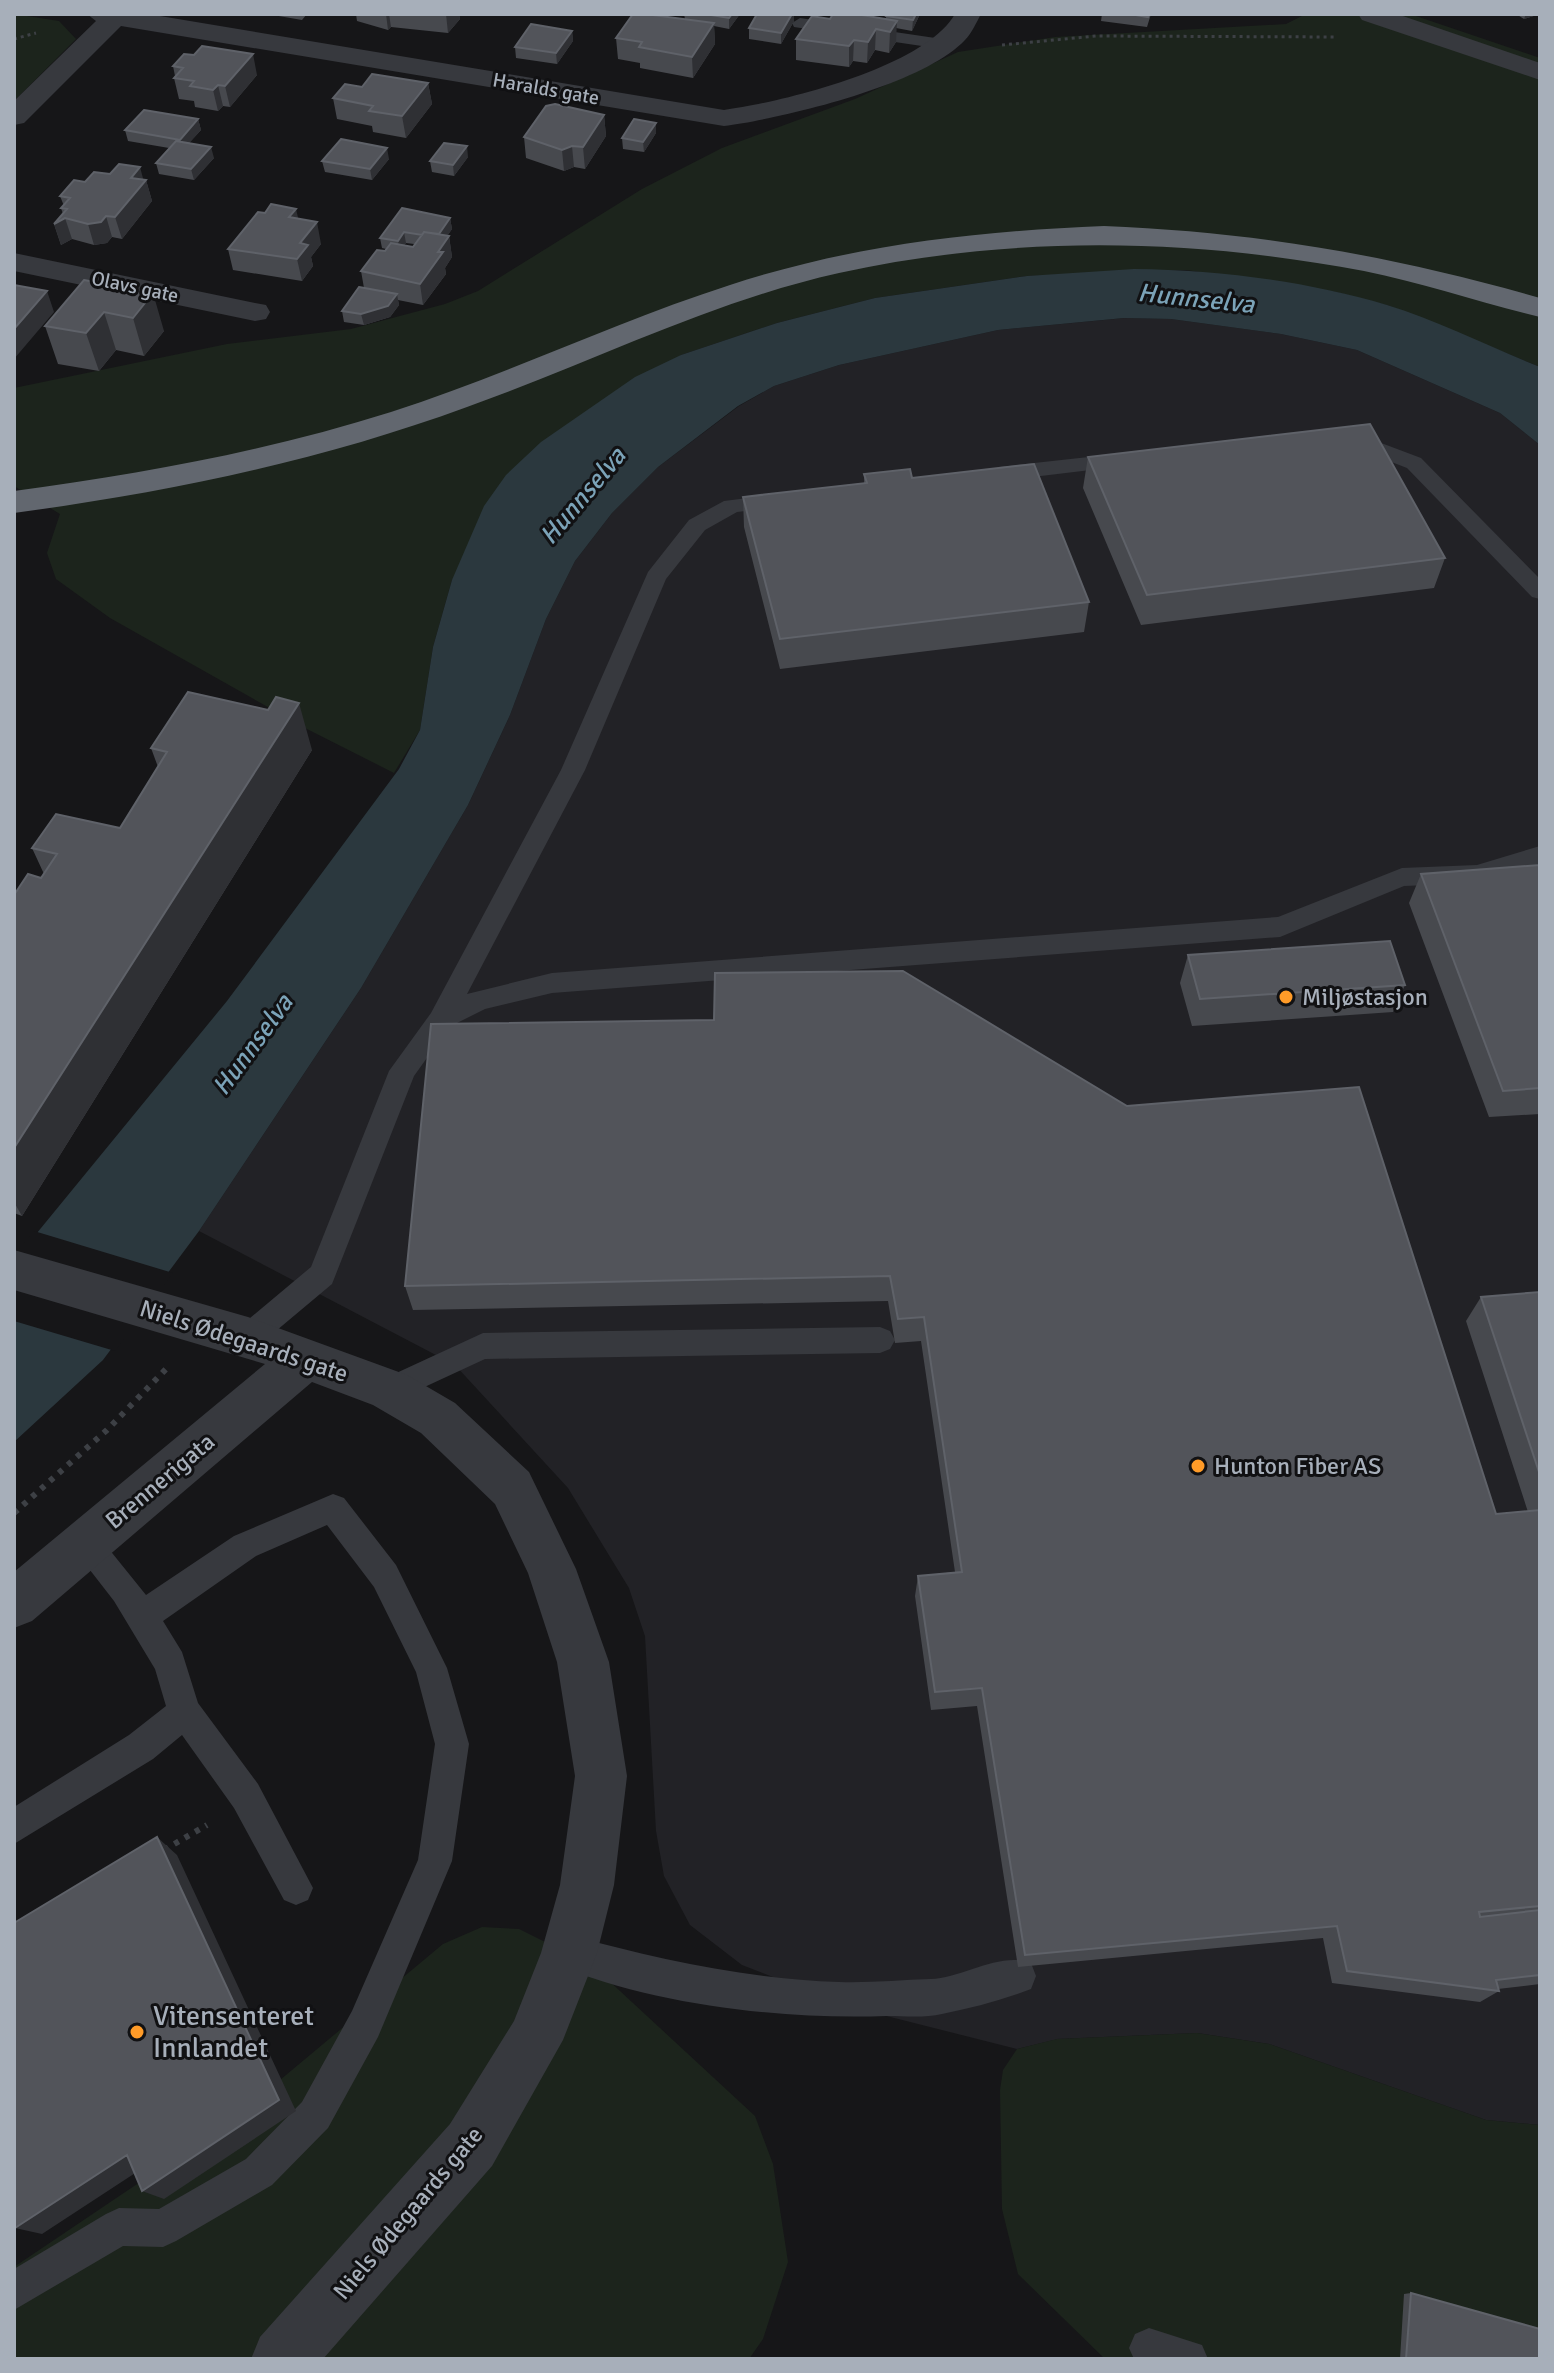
<svg xmlns="http://www.w3.org/2000/svg" width="1554" height="2373" font-family="Signika,sans-serif">
<style>
.built{fill:#222226}
.green{fill:#1c241c}
.water{fill:#2b383e}
.pier{fill:#161618}
.lines{fill:none;stroke-linecap:round;stroke-linejoin:round}
.path-far1{stroke:#3d4045;stroke-width:3;stroke-dasharray:3 4;stroke-linecap:butt}
.path{stroke:#3d4045;stroke-width:6;stroke-dasharray:5 7;stroke-linecap:butt}
.lane{fill:#37393e;fill-rule:evenodd}
.street{fill:#37393e;fill-rule:evenodd}
.highway{fill:#62676f;fill-rule:evenodd}
.wall{fill:#47494e;fill-rule:evenodd}
.shaded-wall{fill:#2f3034}
.building{fill:#52545a;stroke:#5f6269;stroke-width:2}
.poi-dot{fill:#ff9b28;stroke:#111113;stroke-width:3}
.labels{text-anchor:middle;dominant-baseline:central;stroke-width:6;stroke-linejoin:round;paint-order:stroke}
.far-street-label{font-size:20px;fill:#a7afba;stroke:#111113}
.poi-label{font-size:24px;fill:#a7afba;stroke:#111113;text-anchor:start}
.street-label{font-size:24px;fill:#a7afba;stroke:#111113}
.water-label{font-size:26px;font-style:italic;fill:#7ba3b8;stroke:#111113}
.near-poi-label{font-size:28px;fill:#a7afba;stroke:#111113;text-anchor:start}
</style>
<rect width="100%" height="100%" fill="#161618"/>
<path class="built" d="M1125,318L1171,319L1281,334L1357,350L1500,413L1540,445V2125L1486,2120L1269,2044L1197,2033L1058,2039L1017,2049L847,2006L742,1965L690,1925L664,1876L656,1831L645,1636L629,1588L568,1488L455,1365L199,1231L361,988L468,805L510,715L546,619L575,561L612,513L658,467L739,406L774,386L839,365L998,330Z"/>
<path class="green" d="M14,14L59,21L76,39L14,101Z
M1306,14H1410L1540,58V367L1390,306L1336,292L1186,270L1027,276L875,298L777,323L681,355L452,580L433,647L420,730L394,773L307,729L110,618L56,579L47,553L60,514L14,486V388L227,344L351,329L445,304L478,291L642,189L722,148L855,99L958,52L1055,37L1286,24Z
M482,1927L519,1929L593,1966L755,2116L773,2164L788,2262L763,2339L749,2359H14V2267L232,2120L443,1944Z
M1197,2033L1269,2044L1486,2120L1540,2125V2359H1105L1018,2274L1002,2209L1000,2090L1003,2070L1017,2049L1057,2039Z"/>
<path class="water" d="M1134,269C1219,270 1305,281 1387,305C1439,321 1490,347 1540,367V445L1500,413L1357,350L1281,334L1171,319L1124,318L998,330L839,365L774,386L738,406L658,467L612,513L575,561L546,619L510,715L468,805L361,988L199,1231L103,1360L14,1442V1261L227,1001L399,769L420,730L433,647L452,580L484,506L506,475L541,442L635,377L681,355L777,323L875,298L1027,276Z"/>
<path class="pier" d="M34,1231L173,1273L115,1351L14,1321V1255Z"/>
<g class="lines">
<path class="path-far1" d="M14,39L36,33
M1002,45L1096,36L1336,37"/>
<path class="path" d="M14,1513L107,1430L167,1368
M164,1850L207,1825"/>
<path class="lane" d="M800,18L942,39L951,44L942,49L794,27L792,23Z
M1352,432L1421,458L1540,579V599L1532,597L1407,468L1345,444L1342,439Z
M1125,453L1132,455L1136,460L1132,465L999,481L988,474L999,467Z
M779,494L787,496L790,501L787,506L737,512L705,530L666,579L585,770L467,994L552,973L1278,917L1402,868L1477,865L1540,846V864L1477,883L1404,886L1280,937L552,993L485,1009L449,1027L414,1076L332,1284L258,1346L248,1350L238,1346L233,1337L238,1328L311,1267L389,1071L431,1013L561,770L648,572L689,520L724,501Z
M880,1327L890,1331L895,1340L890,1349L880,1353L485,1359L390,1403L379,1399L375,1390L379,1381L483,1333Z
M333,1494L344,1498L396,1565L447,1668L469,1744L452,1861L378,2037L328,2128L272,2185L176,2241L163,2247L123,2246L14,2310V2269L106,2214L119,2208L159,2209L246,2159L302,2102L352,2011L418,1860L435,1744L416,1672L374,1587L327,1525L256,1556L163,1621L182,1652L198,1703L258,1784L313,1888L308,1900L296,1905L284,1900L234,1808L182,1735L153,1759L14,1844V1807L129,1735L166,1706L155,1669L114,1601L69,1543L74,1533L85,1528L96,1533L146,1595L234,1536Z
M569,1935C657,1959 747,1979 839,1982C869,1983 900,1980 931,1979C962,1978 1001,1951 1031,1963L1036,1976L1031,1989C1003,2000 972,2008 942,2014C925,2018 905,2016 887,2016C784,2020 653,2005 557,1965L551,1953L557,1941Z
M1149,2328L1202,2345L1208,2359H1134L1129,2348L1135,2334Z"/>
<path class="street" d="M87,14H148L724,110C783,102 925,67 955,14H981C976,23 972,33 965,40C923,85 784,118 724,126L121,26L24,123L14,125V101L96,21Z
M1358,14H1397L1540,63V80L1362,20Z
M14,253L255,303L266,305L270,312L266,319L255,321L14,271Z
M14,1250L248,1317L407,1375L455,1403L529,1472L576,1569L609,1662L627,1776L614,1885L597,1953L563,2040L492,2166L323,2359H251L260,2337L450,2124L514,2021L541,1953L560,1885L575,1776L557,1662L528,1573L495,1504L421,1433L373,1405L312,1382L32,1621L14,1628V1572L265,1364L14,1290Z"/>
<path class="highway" d="M1104,226C1257,232 1394,256 1540,298V317C1481,303 1424,283 1364,271C1190,238 1012,235 839,273C709,302 591,363 467,407C320,461 169,492 14,513V491C142,474 268,451 391,412C506,375 615,322 730,285C852,245 977,231 1104,226Z"/>
</g>
<path class="wall" d="M267,14H307L302,20Z
M356,14H459L460,19L448,33L391,27L388,30L357,21Z
M684,14H740L729,29L714,26L715,44L693,78L640,68V63L618,59L616,38L685,19Z
M920,14L912,31L896,28V42L889,53L875,50L867,63L853,61L849,67L796,60V39L830,19H886V16Z
M1102,14H1151L1147,27L1101,21Z
M1516,14H1540L1524,19Z
M794,21L781,44L749,39V28Z
M572,31L573,41L557,64L516,58L515,47Z
M173,66L257,75L230,107L223,106L218,111L195,107L194,101L179,99L174,78L175,76Z
M428,83L432,104L406,138L373,132L372,126L337,119L333,98L362,87Z
M604,115L606,136L585,169L574,167L564,171L526,158L524,137Z
M198,119L201,130L189,143L214,158L194,180L159,174L156,163L169,148L128,141L125,130Z
M656,133L644,152L623,149L622,138Z
M468,157L454,176L432,172L430,161Z
M389,159L372,180L325,172L322,161Z
M143,180H146L152,201L122,239L112,237L107,243L94,245L72,239L61,245L54,224L63,214L61,208L64,206L60,196Z
M450,218L452,229L447,236H449L452,257L445,268L446,274L423,305L398,300L399,305L390,317L364,325L344,322L342,311L364,288L361,271L386,249L382,248L380,238ZM406,243L414,244L413,247L404,245Z
M298,219L321,244L311,257L313,266L302,281L233,270L228,249Z
M84,280L164,331L144,356L116,350L99,371L58,364L45,326Z
M1088,457L1445,558L1434,588L1141,625L1083,488Z
M864,474L912,478L1089,602L1084,632L780,669L744,527L743,497L864,483Z
M151,748L312,750L22,1216L14,1213V895L41,878L44,874L32,848L120,828L158,767Z
M1540,865V1114L1489,1117L1409,903L1421,874Z
M1188,955L1405,985L1393,1012L1192,1026L1180,983Z
M431,1024L1496,1514L1528,1512L1466,1321L1481,1297L1540,1292V1984L1498,1989L1499,1991L1480,2002L1332,1983L1323,1938L1018,1967L977,1706L931,1710L915,1596L918,1576L955,1572L921,1341L895,1343L888,1301L413,1310L405,1286Z
M1411,2293L1540,2359H1400L1404,2294Z"/>
<path class="shaded-wall" d="M386,14H389L391,27L388,30Z
M446,14H459L460,19L448,33Z
M732,14H740L729,29V18Z
M792,14H794V21L781,44V33Z
M916,14H920L912,31L913,20Z
M1526,14H1540L1524,19Z
M897,21L896,42L889,53L890,32Z
M714,23L715,44L693,78L692,57Z
M876,29L875,50L867,63L868,42Z
M572,31L573,41L557,64L556,53Z
M854,40L853,61L849,67V46Z
M253,54L257,75L230,107L225,86Z
M428,83L432,104L406,138L402,116Z
M218,85L223,106L218,111L213,90Z
M604,115L606,136L585,169L583,147Z
M198,119L201,130L182,151L180,140Z
M656,123V133L644,152L643,142Z
M467,146L468,157L454,176L453,165Z
M572,146L574,167L564,171L562,150Z
M211,147L214,158L194,180L191,169Z
M387,148L389,159L372,180L370,169Z
M140,167L144,182L146,180L152,201L122,239L115,217L131,178Z
M296,209L301,230L289,217Z
M106,216L112,237L107,243L94,245L88,224Z
M65,218L72,239L61,245L54,224Z
M450,218L452,229L439,248L437,237Z
M317,222L321,244L311,257L313,266L302,281L297,259L300,243Z
M404,232L406,243L400,252L398,241Z
M449,236L452,257L445,268L446,274L423,305L420,284L438,252Z
M47,291L54,312L14,359V329Z
M153,293L164,331L144,356L133,318Z
M397,294L399,305L390,317L364,325L361,314Z
M104,312L116,350L99,371L86,333Z
M299,703L312,750L22,1216L14,1202V1148Z
M157,1837L177,1855L296,2111L164,2199L142,2191Z
M127,2155L149,2164L42,2234L15,2228Z"/>
<path class="building" d="M633,14H645L714,23L692,57L639,47L642,42L616,38Z
M705,14H732L729,18Z
M757,14H792L781,33L749,28Z
M833,14H856L897,21L890,32L876,29L868,42L854,40L849,46L796,39L812,16L830,19Z
M887,14H916L913,20L886,16Z
M1130,14H1149L1148,17Z
M531,24L572,31L556,53L515,47Z
M202,46L253,54L225,86L218,85L213,90L190,86L194,81L174,78L183,68L173,66L184,54L194,55Z
M372,74L428,83L402,116L369,111L373,106L333,98L345,84L362,87Z
M555,104L604,115L583,147L572,146L562,150L524,137L546,106Z
M144,110L198,119L180,140L125,130Z
M634,119L656,123L643,142L622,138Z
M341,139L387,148L370,169L322,161Z
M176,141L211,147L191,169L156,163Z
M444,143L467,146L453,165L430,161Z
M119,164L140,167L131,178L146,180L115,217L106,216L101,222L88,224L65,218L54,224L67,209L61,208L70,198L60,196L74,180L85,182L94,172L110,174Z
M271,204L296,209L289,217L317,222L300,243L308,245L297,259L228,249L258,212L265,213Z
M402,208L450,218L439,234L424,232L422,235L404,232L398,241L380,238Z
M424,232L449,236L438,252H443L420,284L361,271L377,250L385,251L391,243L413,247Z
M84,280L153,293L133,318L104,312L86,333L45,326Z
M14,285L47,291L14,329Z
M359,287L397,294L388,306L361,314L342,311Z
M1370,424L1445,558L1147,595L1088,457Z
M1034,464L1089,602L780,639L743,497L867,483L864,474L910,469L912,478Z
M188,692L268,710L276,697L299,703L14,1148V895L28,874L41,878L57,854L32,848L56,814L120,828L167,752L151,748Z
M1540,865V1088L1503,1091L1421,874Z
M1390,941L1405,985L1200,999L1188,955Z
M903,971L1127,1106L1359,1087L1496,1514L1540,1510V1906L1479,1912L1480,1917L1540,1910V1975L1496,1980L1499,1991L1347,1971L1337,1926L1025,1955L982,1688L935,1692L918,1576L962,1572L924,1317L898,1319L890,1276L405,1286L431,1024L714,1020L715,973Z
M1540,1292V1475L1481,1297Z
M157,1837L279,2100L142,2191L127,2155L15,2228L14,2224V1923Z
M1411,2293L1540,2329V2359H1406Z"/>
<g class="poi-dot">
<circle cx="1286" cy="997" r="8"/>
<circle cx="1198" cy="1466" r="8"/>
<circle cx="137" cy="2032" r="8"/>
</g>
<g class="labels">
<g class="far-street-label">
<text transform="translate(546 89) rotate(10)">Haralds gate</text>
<text transform="translate(135 287) rotate(12)">Olavs gate</text>
</g>
<g class="poi-label">
<text x="1302" y="997">Miljøstasjon</text>
<text x="1214" y="1466">Hunton Fiber AS</text>
</g>
<g class="street-label">
<text transform="translate(244 1341) rotate(18)">Niels Ødegaards gate</text>
<text transform="translate(160 1481) rotate(-40)">Brennerigata</text>
<text transform="translate(408 2213) rotate(-50)">Niels Ødegaards gate</text>
</g>
<g class="water-label">
<text transform="translate(1196 299) rotate(6)">Hunnselva</text>
<text transform="translate(583 496) rotate(-50)">Hunnselva</text>
<text transform="translate(253 1045) rotate(-54)">Hunnselva</text>
</g>
<g class="near-poi-label">
<text x="153" y="2016">Vitensenteret<tspan x="153" dy="32">Innlandet</tspan></text>
</g>
</g>
<rect width="1554" height="2373" fill="none" stroke="#a7afba" stroke-width="32"/>
</svg>
